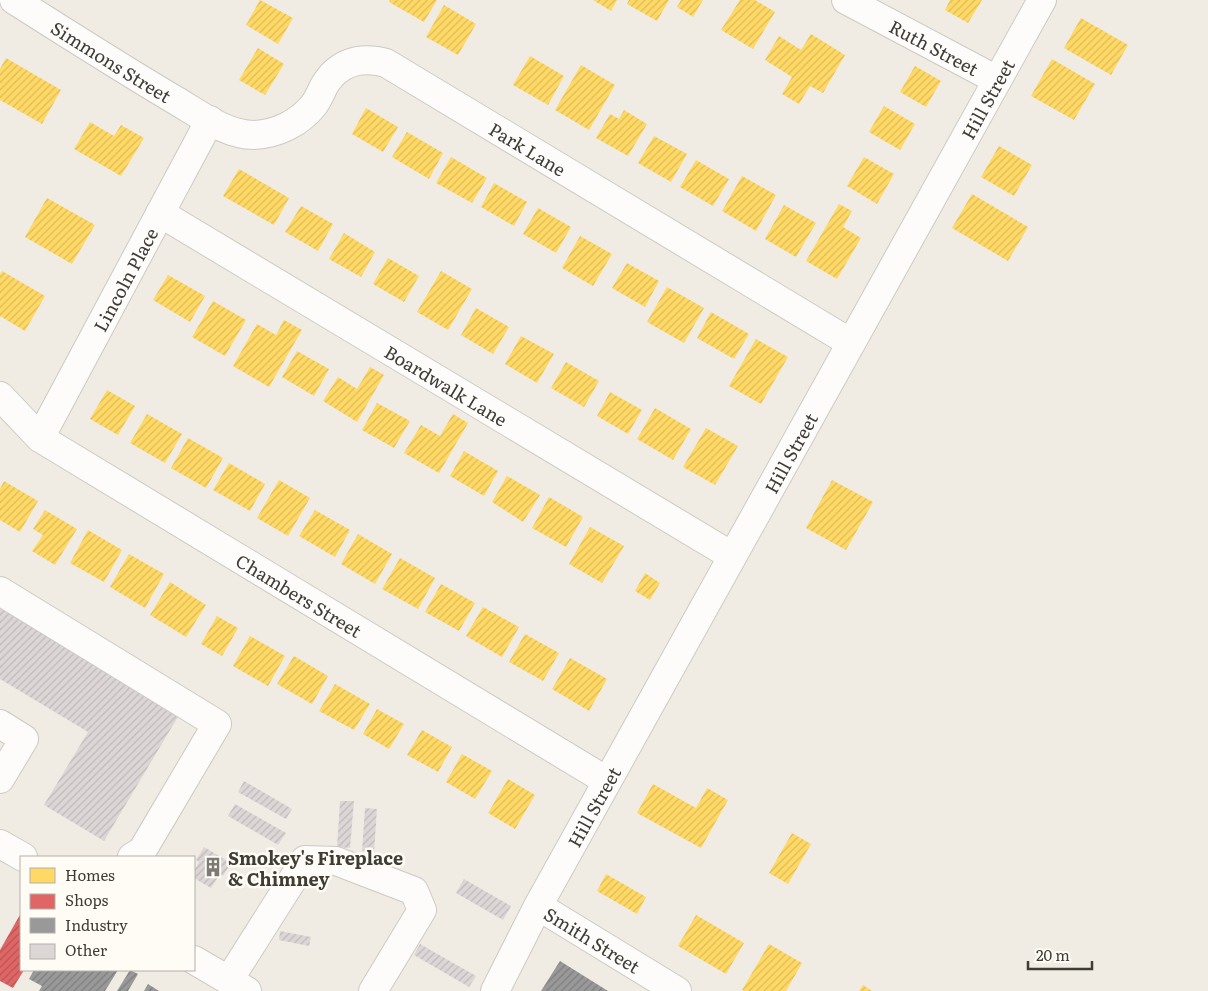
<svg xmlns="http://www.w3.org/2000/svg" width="1208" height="991" font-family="Literata,serif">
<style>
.homes{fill:url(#homes-hatch)}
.shops{fill:url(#shops-hatch)}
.industry{fill:url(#industry-hatch)}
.building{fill:url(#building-hatch)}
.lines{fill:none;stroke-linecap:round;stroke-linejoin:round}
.minor-casing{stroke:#cdcac3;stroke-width:30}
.minor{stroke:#fdfcfb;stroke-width:28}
.labels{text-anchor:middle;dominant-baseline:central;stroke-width:5;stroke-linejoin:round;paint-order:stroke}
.street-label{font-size:18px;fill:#3f3c36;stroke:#fffcf5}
.poi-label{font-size:18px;font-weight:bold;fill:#3f3c36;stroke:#fffcf5;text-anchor:start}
</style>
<defs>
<pattern id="homes-hatch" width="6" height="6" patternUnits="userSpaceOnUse" patternTransform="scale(1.25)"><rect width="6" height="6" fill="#ffd966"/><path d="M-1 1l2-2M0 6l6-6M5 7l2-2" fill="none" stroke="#dcbb59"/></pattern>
<pattern id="shops-hatch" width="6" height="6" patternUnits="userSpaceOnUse" patternTransform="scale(1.25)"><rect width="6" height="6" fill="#e06666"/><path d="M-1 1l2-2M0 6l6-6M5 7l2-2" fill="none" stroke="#b75555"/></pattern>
<pattern id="industry-hatch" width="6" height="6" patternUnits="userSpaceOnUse" patternTransform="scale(1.25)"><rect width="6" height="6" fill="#999"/><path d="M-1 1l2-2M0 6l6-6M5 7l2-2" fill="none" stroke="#7e7e7e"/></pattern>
<pattern id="building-hatch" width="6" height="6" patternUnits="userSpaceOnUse" patternTransform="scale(1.25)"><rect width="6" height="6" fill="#ddd6d7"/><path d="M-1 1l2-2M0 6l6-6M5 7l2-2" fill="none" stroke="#bfb9b9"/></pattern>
</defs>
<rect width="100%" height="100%" fill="#f0ece4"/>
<path class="homes" d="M260,0L293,18L278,44L246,25Z
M390,0H437L424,22L389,2Z
M593,0H617L611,11Z
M629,0H669L657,21L627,4Z
M681,0H703L693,17L677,7Z
M740,0H755L775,12L753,49L721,30Z
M950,0H982L968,23L945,10Z
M444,5L476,24L458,55L426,37Z
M1081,18L1128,45L1111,75L1064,48Z
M811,34L845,55L823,93L810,86L799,104L782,94L792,77L765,60L779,36L801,50Z
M258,48L284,64L265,95L239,80Z
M530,56L564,76L548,105L513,85Z
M6,58L61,90L42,124L0,100V69Z
M1052,59L1095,84L1074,120L1031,96Z
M581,65L615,85L589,130L555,110Z
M915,66L941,81L926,107L900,92Z
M884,106L915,124L900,150L869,132Z
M366,108L398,127L383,152L352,134Z
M624,110L647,124L628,156L596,138L610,114L619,119Z
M90,122L114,136L121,125L144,138L121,176L74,149Z
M407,132L443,153L429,179L392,157Z
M654,136L687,154L671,182L638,163Z
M999,146L1032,165L1014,196L981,177Z
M451,157L487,178L472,203L436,183Z
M864,157L894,174L877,204L847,186Z
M696,160L729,179L713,206L680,187Z
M239,169L289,198L274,225L223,196Z
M742,176L776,195L756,231L722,211Z
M494,183L527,202L514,226L481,207Z
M972,194L1028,227L1008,261L952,228Z
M47,198L95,225L72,264L25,237Z
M839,204L852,211L843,227L861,238L837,279L806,261Z
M784,205L816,223L796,257L765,239Z
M301,206L333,224L318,251L285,232Z
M538,208L571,227L556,253L523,234Z
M344,233L375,252L361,277L329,259Z
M580,236L612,254L593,286L562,268Z
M388,258L419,276L404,302L373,284Z
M627,263L659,281L645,307L612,288Z
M2,271L45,296L25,331L0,316V275Z
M441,271L472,289L448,330L417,312Z
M168,275L205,296L190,322L153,300Z
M667,287L704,308L684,343L647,322Z
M213,301L246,320L225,356L192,337Z
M476,308L509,327L493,354L461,335Z
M711,312L749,334L734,359L697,338Z
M284,320L302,330L269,387L233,366L257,324L276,335Z
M521,336L554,354L537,383L505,364Z
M756,339L788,357L761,404L729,386Z
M297,351L329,369L314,396L282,377Z
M566,362L599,381L584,407L551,388Z
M370,367L384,375L357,422L323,401L338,377L357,389Z
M107,390L135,406L118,435L90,419Z
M610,392L642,410L628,434L597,416Z
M377,403L410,421L394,448L362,430Z
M655,408L691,429L673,460L637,439Z
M147,414L182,434L165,463L130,443Z
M453,414L468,423L439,473L404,453L421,425L440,436Z
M706,428L738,446L715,485L683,467Z
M188,438L223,458L206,488L171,468Z
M464,451L498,471L484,496L450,476Z
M229,463L265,484L250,511L213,490Z
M507,476L540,495L523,522L492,502Z
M279,480L310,498L288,536L257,518Z
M832,480L873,502L846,550L806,528Z
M4,481L38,501L20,532L0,520V489Z
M549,497L583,517L566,547L532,528Z
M45,510L77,529L55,565L32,551L43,535L33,529Z
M315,510L350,530L335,557L299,536Z
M590,527L624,546L602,583L569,564Z
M88,530L122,550L104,582L70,563Z
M358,534L392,554L375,584L341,564Z
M129,554L164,574L145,608L110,587Z
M400,558L435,578L418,609L382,589Z
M645,573L660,583L650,600L635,591Z
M170,582L206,605L186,637L150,615Z
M441,584L475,603L459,631L425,612Z
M483,607L519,627L502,657L466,636Z
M217,616L238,628L222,656L201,644Z
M525,634L559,653L543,681L509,662Z
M250,636L285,656L268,686L233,666Z
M294,656L328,676L312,704L277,684Z
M570,658L607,679L589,711L552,689Z
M335,684L370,704L354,730L319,711Z
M377,709L404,724L389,749L363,734Z
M422,730L452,747L438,772L407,755Z
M462,754L492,771L475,799L446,782Z
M508,779L535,795L515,829L488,813Z
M653,784L696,808L707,788L728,800L701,848L637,813Z
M792,833L811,844L788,884L769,873Z
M606,874L646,897L637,914L597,891Z
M696,915L744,943L726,974L678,946Z
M769,944L802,963L786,991H744L742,990Z
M863,985L872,991H859Z"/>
<path class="shops" d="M21,913V970H24L13,988L0,981V950Z"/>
<path class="industry" d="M560,961L608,991H541Z
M34,970H118L105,991H39L42,986L29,979Z
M130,970L138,974L128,991H117Z
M148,984L159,991H144Z"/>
<path class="building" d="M0,603L182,710L104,841L44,805L88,732L0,679Z
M244,781L292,809L286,819L238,792Z
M340,801H354L350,848L337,847Z
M235,804L286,833L278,845L228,816Z
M365,808L377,809L374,852L362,851Z
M204,847L231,863L223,876L220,874L211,888L194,878V871L199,862L196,860Z
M464,879L511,906L503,920L456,893Z
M280,931L311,937L309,946L279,940Z
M420,944L476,976L469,987L414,955Z"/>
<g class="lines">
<defs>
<g id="minor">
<path id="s1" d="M14,0C68,34 121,68 175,100C199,114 226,135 254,135C277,134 299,123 313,106C318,100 321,92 324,86C338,62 360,56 386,63L851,343"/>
<path id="s2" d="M846,0L997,80"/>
<path id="s3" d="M160,213L732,556"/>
<path id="s4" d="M0,396L40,438L607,781"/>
<path id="s5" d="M40,438L210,120"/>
<path d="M0,591L217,724L142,851L132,857"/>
<path d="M0,724L24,739L0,779"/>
<path d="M0,844L23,857"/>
<path id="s6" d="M538,906L677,991"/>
<path d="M194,960L247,991"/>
<path d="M229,980L305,860L336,861L414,891L422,910L373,991"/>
<path id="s7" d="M495,991L538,906L1042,0"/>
</g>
</defs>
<use href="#minor" class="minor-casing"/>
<use href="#minor" class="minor"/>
</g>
<defs>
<symbol id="building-bare" viewBox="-9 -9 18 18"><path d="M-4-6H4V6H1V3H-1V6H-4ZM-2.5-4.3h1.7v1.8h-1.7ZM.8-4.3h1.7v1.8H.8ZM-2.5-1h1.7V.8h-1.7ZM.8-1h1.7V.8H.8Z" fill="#7d7a73" stroke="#fffcf5" stroke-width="2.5" paint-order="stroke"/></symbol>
</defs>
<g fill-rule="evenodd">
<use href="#building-bare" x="199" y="853" width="28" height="28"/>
</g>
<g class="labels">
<g class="street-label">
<text stroke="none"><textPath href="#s2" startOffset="100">Ruth Street</textPath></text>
<text stroke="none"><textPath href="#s1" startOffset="115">Simmons Street</textPath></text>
<text stroke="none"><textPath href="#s7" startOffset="1019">Hill Street</textPath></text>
<text stroke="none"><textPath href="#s1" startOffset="605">Park Lane</textPath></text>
<text stroke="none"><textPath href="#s5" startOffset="180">Lincoln Place</textPath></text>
<text stroke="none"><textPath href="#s3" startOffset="334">Boardwalk Lane</textPath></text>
<text stroke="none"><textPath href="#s7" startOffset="614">Hill Street</textPath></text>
<text stroke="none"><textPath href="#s4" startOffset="361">Chambers Street</textPath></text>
<text stroke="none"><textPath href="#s7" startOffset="209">Hill Street</textPath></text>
<text stroke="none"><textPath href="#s6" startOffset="64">Smith Street</textPath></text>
</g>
<g class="poi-label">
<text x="228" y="857">Smokey's Fireplace<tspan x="228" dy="21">&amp; Chimney</tspan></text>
</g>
</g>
<rect x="20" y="856" width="175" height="115" fill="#fffcf5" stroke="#b2afa9"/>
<rect x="30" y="868" width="25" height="15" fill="#ffd966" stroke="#b2afa9"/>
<text x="65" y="881" font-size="15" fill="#3f3c36">Homes</text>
<rect x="30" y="894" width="25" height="15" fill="#e06666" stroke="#b2afa9"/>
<text x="65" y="906" font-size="15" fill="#3f3c36">Shops</text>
<rect x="30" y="918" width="25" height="15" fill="#999999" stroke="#b2afa9"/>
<text x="65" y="931" font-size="15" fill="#3f3c36">Industry</text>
<rect x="30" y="944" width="25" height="15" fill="#ddd6d7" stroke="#b2afa9"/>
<text x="65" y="956" font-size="15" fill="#3f3c36">Other</text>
<path d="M1028 961v8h64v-8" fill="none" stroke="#3f3c36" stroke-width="2.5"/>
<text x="1036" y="961" font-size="15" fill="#3f3c36" stroke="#fffcf5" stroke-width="4" paint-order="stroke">20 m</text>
</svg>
